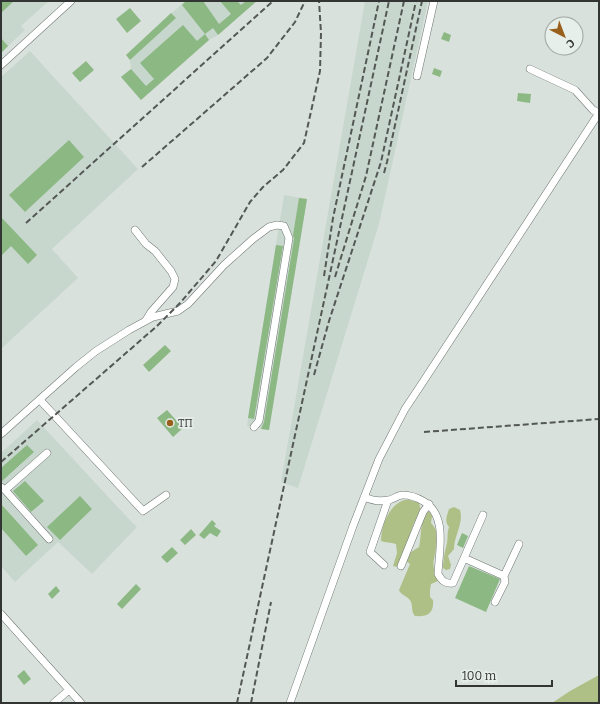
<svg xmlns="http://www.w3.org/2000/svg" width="600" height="704" font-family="Bitter,serif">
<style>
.built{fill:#c8d7cd}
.green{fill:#afc087}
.building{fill:#8cb884}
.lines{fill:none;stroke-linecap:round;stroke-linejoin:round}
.minor-casing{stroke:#707773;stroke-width:8}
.minor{stroke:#fff;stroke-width:7}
.rail{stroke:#545855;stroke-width:2;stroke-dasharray:6 3;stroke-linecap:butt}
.poi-dot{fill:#98601b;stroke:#e7efea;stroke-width:1.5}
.labels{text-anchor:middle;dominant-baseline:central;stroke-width:3.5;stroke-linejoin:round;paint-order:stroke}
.poi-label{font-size:11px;fill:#323533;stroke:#e7efea;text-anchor:start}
</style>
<rect width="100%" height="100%" fill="#d9e1dc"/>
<path class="built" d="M1,1H49L21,26L25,30L1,53Z
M185,1H257L218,35L209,40L141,100L121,77L131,69L130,60L126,55Z
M365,1H428L379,224L298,488L281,482Z
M30,51L138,169L52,249L78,278L1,349V77Z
M284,195L307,199L269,430L247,426Z
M37,420L127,517L137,527L92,574L58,542L15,582L1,566V453Z"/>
<path class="green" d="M404,500H410L419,503L421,511C408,528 409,550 397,567L393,566L397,553L396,544C390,542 386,543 381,541C381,526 389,505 404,500Z
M454,507L460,510C464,523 454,536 454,549L448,556L451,565L450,569L446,570L443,568C443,559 445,551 447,543C448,537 447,533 449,527C444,521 447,516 449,509Z
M429,511L432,516L431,523C442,535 436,544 434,559C432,566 435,574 438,581L431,584L430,590V597L433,600C434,613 428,617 415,616C411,611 413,608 411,602C409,596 401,596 399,590L410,564L406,561L411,552L419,547C422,535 419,520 429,511Z
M599,675V703H552L570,691Z"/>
<path class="building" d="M1,1H14L1,13Z
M186,1H203L219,24L231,14L220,1H237L241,5L246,1H257L218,35L213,28L205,34L182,5Z
M130,8L141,21L127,33L116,19Z
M171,13L176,18L130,60L126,55Z
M183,25L197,41L205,34L209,40L141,100L121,77L131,69L146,86L154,79L140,63Z
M444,32L451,35L449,42L441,39Z
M1,38L8,46L1,53Z
M86,61L94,70L80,82L72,73Z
M434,68L442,71L440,77L432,74Z
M518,93L531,94L530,103L517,101Z
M69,140L84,157L25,212L9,195Z
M299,198L307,199L269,430L261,429L264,422L294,239L293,235Z
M1,217L37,255L28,264L11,246L1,256Z
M276,245L283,246L254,419L248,418Z
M165,345L171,351L149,372L143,365Z
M167,410L183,428L173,437L157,418Z
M27,445L34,452L1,482V468Z
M25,481L44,501L31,512L13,491Z
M80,496L92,509L60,540L47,527Z
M1,504L38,545L26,556L1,528Z
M212,520L216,524L214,526L221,531L217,537L210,533L204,539L199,535Z
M191,529L196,535L185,545L180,540Z
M462,533L468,536L463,548L457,545Z
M172,547L178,553L167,563L161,557Z
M469,566L500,579L486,612L455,598Z
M136,584L141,589L122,609L117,604Z
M56,586L60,591L52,599L48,594Z
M24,670L31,679L24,685L17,676Z"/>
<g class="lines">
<defs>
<path id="minor" d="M1,65L71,1
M530,69L575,90L593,110L599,113
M417,76L434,1
M135,230L146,244L155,251L171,271L175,279L173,287L151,312L146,320
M40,400L143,511L166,495
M1,434L76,367L96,351L129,330L153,317L178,311L188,304L224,265L253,239L269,227L277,225L284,226L289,238L259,421L254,427
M1,487L5,490L47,453
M5,490L49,539
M364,497C371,500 380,502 388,500C393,500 397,495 403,495C410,495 416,497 423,501C448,515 439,550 438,574C442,581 445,584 453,583L483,515
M464,558L504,576L505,582L495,602
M384,565L370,552L388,500
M401,566L423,512L429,504
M504,576L519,544
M1,614L81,703
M54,703L69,690
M290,703L353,526L379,459L405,409L419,388L599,113"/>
</defs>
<use href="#minor" class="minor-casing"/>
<use href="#minor" class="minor"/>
<path class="rail" d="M142,167L267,58L295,22L305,1
M384,173L387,162L422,1
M26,223L273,1
M324,276L333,218L379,1
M335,277L366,176L404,1
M314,375L329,321L381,162L416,1
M424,432L599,419
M1,462L157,326L180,303L216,261L250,202L263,187L283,170L304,143L320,71L321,33L319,1
M237,703L389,1
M251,703L271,602"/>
</g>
<circle class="poi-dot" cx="170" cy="423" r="4"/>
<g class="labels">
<g class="poi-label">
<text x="178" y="423">ТП</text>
</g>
</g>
<rect width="600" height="704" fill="none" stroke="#323533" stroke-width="4"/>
<g transform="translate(564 36) rotate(138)"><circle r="19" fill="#e7efea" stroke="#9fa5a1"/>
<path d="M0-3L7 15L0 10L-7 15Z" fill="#98601b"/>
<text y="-6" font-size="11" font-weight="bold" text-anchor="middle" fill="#323533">С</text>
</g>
<path d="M456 680v6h96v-6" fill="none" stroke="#323533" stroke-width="2"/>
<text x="462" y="680" font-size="12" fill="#323533" stroke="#e7efea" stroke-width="3" paint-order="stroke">100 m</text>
</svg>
